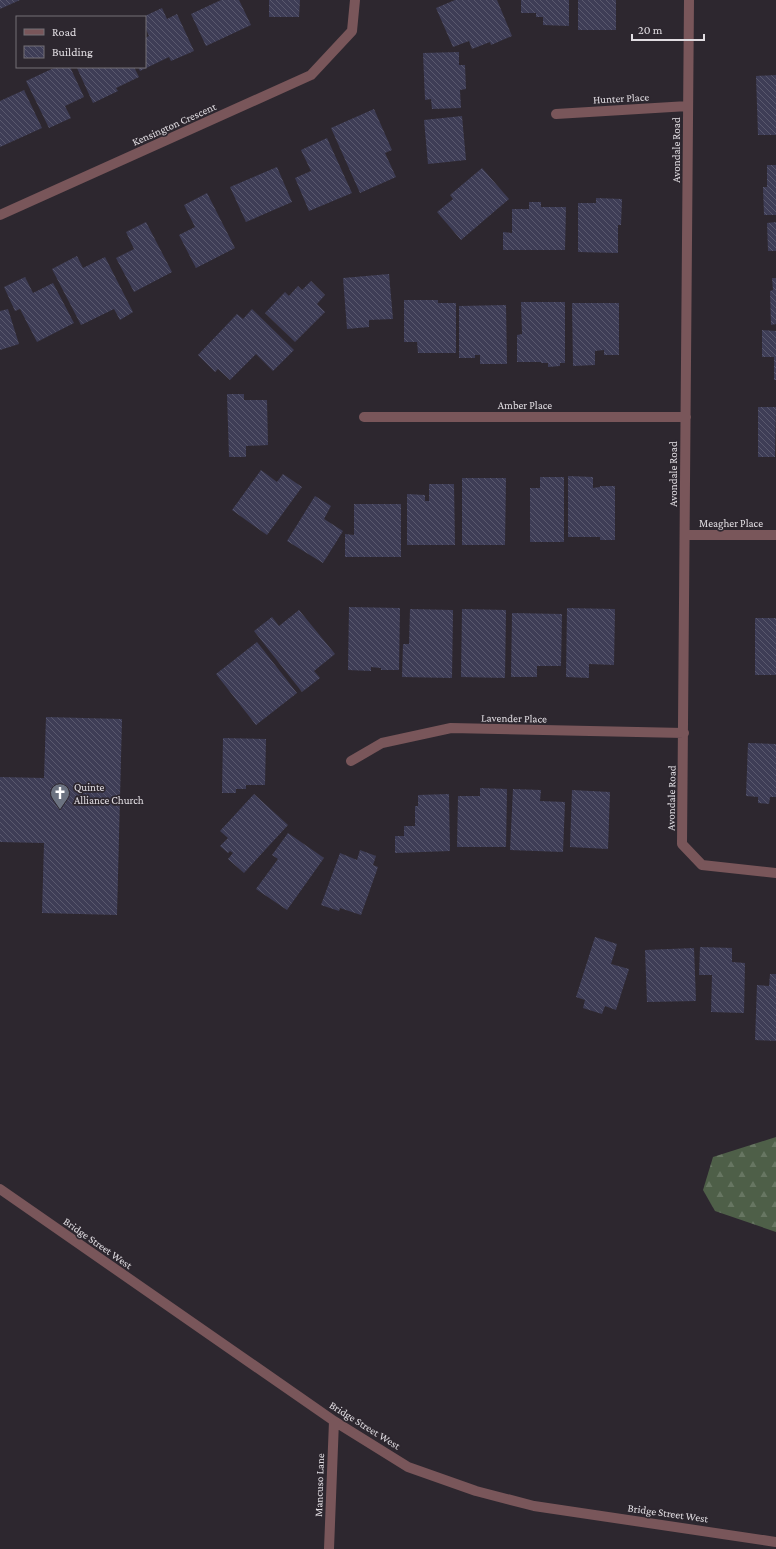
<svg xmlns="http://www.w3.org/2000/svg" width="776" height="1549" font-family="'Crimson Pro',serif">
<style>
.forest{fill:url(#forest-firs)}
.building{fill:url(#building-back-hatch)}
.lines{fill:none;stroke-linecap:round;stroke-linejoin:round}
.minor{stroke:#79565a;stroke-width:10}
.labels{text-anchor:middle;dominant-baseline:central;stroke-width:3.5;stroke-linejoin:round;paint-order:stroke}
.street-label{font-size:11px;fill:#e1dde2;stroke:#2d272f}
.poi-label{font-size:11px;fill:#e1dde2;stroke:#2d272f;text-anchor:start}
</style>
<defs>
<pattern id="forest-firs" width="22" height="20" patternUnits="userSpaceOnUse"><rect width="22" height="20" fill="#4e5f48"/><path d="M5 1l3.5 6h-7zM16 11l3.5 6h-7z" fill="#677662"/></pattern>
<pattern id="building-back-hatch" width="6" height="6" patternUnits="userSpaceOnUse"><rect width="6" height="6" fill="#3e3d56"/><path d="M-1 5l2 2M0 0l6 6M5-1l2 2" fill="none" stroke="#5a596e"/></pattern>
</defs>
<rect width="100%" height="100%" fill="#2d272f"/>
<path class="forest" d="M776,1137V1232L715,1211L703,1190L713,1157Z"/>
<path class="building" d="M0,0H20L0,9Z
M221,0H239L251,25L206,46L191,14Z
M269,0H300L299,17H269Z
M455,0H497L512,36L491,45L490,42L472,49L469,41L453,47L436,8Z
M521,0H569V26L543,25V17H536V13H521Z
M578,0H616V30H578Z
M162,8L167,19L177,14L194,51L171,61L169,57L140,71L138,67H145V38L149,36L145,27V16Z
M459,52V65H465L466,89L460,90L461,108L432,109L431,99L425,100L423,53Z
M56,67H70L84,97L65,106L71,118L49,128L26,81Z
M79,67H134L139,77L116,88L118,91L93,103L77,68Z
M776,75V135H758L756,76Z
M24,90L42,128L0,147V101Z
M374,109L392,150L385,153L396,177L360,193L331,128Z
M462,116L466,160L428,164L424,120Z
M327,138L352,193L309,211L295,178L311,171L301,150Z
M767,165H776V215H764L763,187H767Z
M277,167L292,202L246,222L230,187Z
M482,168L509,199L461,240L437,212L453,199L450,195Z
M207,193L235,248L196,268L179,235L195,227L184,205Z
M596,198L622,199L621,225H618V253L578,252V203H596Z
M529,202H541V207H566L565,250H503V232L512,233V209H529Z
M146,222L172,272L134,292L116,258L134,249L126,232Z
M776,222V251H768L767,223Z
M77,256L83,268L105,257L133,312L120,320L114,309L81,325L52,269Z
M389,274L393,319L369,320V327L347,329L343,278Z
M25,277L33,293L53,283L74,323L37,342L20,309L15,311L4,287Z
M772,278H776V324L771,325L770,291L773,290Z
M311,281L325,295L317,304L325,312L295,342L265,313L285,292L289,296L298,286L302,290Z
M404,300H438V303H456V353H418L417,342H404Z
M521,302H565V363H560V366L548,367V363H541V362H517V335L522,334Z
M572,303H619V355H604V350L595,351V365L573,366Z
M506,305L507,364H480V355H475V358H459V306Z
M8,309L19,344L0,350V311Z
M252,309L294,350L273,371L256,354L230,380L218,369L215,372L198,355L237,314L243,319Z
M762,330L776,331V380H774V357H762Z
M227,394H244V400H267L268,445L246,446V457H229Z
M758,407H776L775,457H758Z
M261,470L277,482L283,474L302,487L267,535L232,510Z
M568,476L593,477V488L600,487V486H615V540H600V537H568Z
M540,477H564V542H530V488H540Z
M462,478H506L505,545H462Z
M429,484H454L455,545H407V494L425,495V501H429Z
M315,496L331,506L324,519L343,531L323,563L287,541Z
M354,504H401V557H345V534L354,535Z
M349,607L400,608L399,670H381V668L371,667V671L348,670Z
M567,608L615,609L614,665L589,664V678L566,677Z
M410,609L453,610L452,678L402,677L403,644H409Z
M462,609L506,610L505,678L461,677Z
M299,610L335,654L314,671L320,678L302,692L254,631L272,617L279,626Z
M512,613L562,614L561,666H537V677H511Z
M755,618H776V675H755Z
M257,642L297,693L256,725L216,674Z
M46,717L122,719L117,915L42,913L44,843L0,842V777L44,778Z
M223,738L266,739L265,785H246V789H236V793H222Z
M748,743L776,744V797H770L769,804L758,803V797L746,796Z
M480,788L507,789L506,847H457L458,796H480Z
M513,789L541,790L540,801L565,802L563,852L510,850Z
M572,790L610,792L608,849L570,847Z
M254,794L288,825L244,873L228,859L233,853L230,851L228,853L220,846L228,838L220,831Z
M449,794L450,851L395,853V836H404V826H415V806H418V795Z
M288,833L324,858L287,910L256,889L278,859L272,855Z
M360,850L376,856L373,865L378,867L361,915L340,908L339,911L321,905L340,853L357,860Z
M595,937L617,944L611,964L629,969L616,1010L605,1006L602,1014L583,1008L585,1000L576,997Z
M700,947L732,948V962L745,963L744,1013L711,1012L712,975H699Z
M694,948L696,1001L647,1002L645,950Z
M770,974H776V1041L755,1040L757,985L769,986Z"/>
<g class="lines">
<path class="minor" d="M689,0L682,844L702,865L776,873
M556,114L688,106
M0,215L311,75L352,31L355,0
M364,417H686
M685,535H776
M351,761L382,743L451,728L684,733
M0,1189L334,1421L408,1467L476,1491L534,1506L776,1542
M329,1549L334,1421"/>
</g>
<defs>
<symbol id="church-pin" viewBox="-11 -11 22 30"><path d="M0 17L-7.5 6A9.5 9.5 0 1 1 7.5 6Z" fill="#6b7280" stroke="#2d272f"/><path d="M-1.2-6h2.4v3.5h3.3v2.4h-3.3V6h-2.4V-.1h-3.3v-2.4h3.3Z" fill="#fff"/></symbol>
</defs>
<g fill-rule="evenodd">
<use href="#church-pin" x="49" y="782" width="22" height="30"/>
</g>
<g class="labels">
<g class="street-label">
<text transform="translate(621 98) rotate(-3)">Hunter Place</text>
<text transform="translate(174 124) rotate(-24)">Kensington Crescent</text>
<text transform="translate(676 150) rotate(-90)">Avondale Road</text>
<text x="525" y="405">Amber Place</text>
<text transform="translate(673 474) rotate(-90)">Avondale Road</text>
<text x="731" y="523">Meagher Place</text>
<text transform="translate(514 718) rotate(1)">Lavender Place</text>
<text transform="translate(671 798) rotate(-89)">Avondale Road</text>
<text transform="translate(98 1243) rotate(35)">Bridge Street West</text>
<text transform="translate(365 1425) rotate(32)">Bridge Street West</text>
<text transform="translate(319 1485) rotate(-88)">Mancuso Lane</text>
<text transform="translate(668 1513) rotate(8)">Bridge Street West</text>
</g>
<g class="poi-label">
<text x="74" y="787">Quinte<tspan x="74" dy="13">Alliance Church</tspan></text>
</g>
</g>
<rect x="16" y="16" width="130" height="52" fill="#2d272f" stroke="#757077"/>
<rect x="24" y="29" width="20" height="6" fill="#79565a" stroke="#757077"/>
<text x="52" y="36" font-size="12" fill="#e1dde2">Road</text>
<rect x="24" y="46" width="20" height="12" fill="url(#building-back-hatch)" stroke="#757077"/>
<text x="52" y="56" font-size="12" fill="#e1dde2">Building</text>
<path d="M632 34v6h72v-6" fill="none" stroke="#e1dde2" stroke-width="2"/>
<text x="638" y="34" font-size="12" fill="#e1dde2" stroke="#2d272f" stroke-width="3" paint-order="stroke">20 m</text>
</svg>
